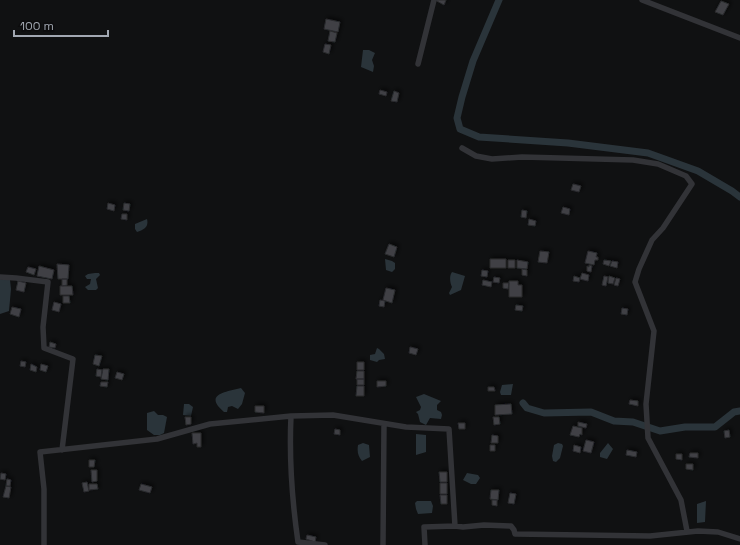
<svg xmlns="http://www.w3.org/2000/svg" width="740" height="545" font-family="'Space Grotesk',sans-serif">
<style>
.water{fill:#2a343a}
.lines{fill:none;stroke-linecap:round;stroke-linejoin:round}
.canal{stroke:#2a343a;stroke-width:7}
.building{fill:#3f4145;stroke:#2a2b2e;filter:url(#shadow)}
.minor{stroke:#323337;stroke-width:5.5}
</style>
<defs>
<filter id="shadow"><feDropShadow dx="2" dy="-2" stdDeviation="2" flood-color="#0009"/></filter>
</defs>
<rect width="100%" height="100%" fill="#101112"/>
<path class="water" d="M363,50H369L375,53L372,60L374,66L373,72L361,67Z
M147,219C149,227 144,230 137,232L135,229V224Z
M385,259L392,261L395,263V269L392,272L386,270Z
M452,272L465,276L461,290L450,295L449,293L452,287C450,283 449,276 452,272Z
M95,273H99L100,275L96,279L98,288L96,290H88L85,287L90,284L91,279H87L85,276L88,274Z
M0,279L10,280L11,289L9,311L0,314Z
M377,348L379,349L384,354L385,359L379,360L377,362L370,360V355L375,354Z
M513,384L511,395H501L500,392L502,385Z
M241,388L245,393L242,404L238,409L232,406L228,407L227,412H224C203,394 226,392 241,388Z
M424,394L441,401L437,405V410L441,412L442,415L441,419L430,418L426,425L420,422L418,414L416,412L420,410L421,407L416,397Z
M184,404H189L193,407L191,416L183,415Z
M154,411L158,415H163L167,417L164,433L160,435H154L147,430V413Z
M416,434L426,435V452L416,455Z
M363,443L369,445L370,457L362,461C358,456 357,452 358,445Z
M558,443L562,444L563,446L560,458L556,462L553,461L552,456L554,445Z
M608,443L613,449L607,459L600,457V453Z
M467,473L478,475L480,478L476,484H471L463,480Z
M417,501H431L433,506L432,513L418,514L416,509L415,503Z
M706,501L705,522L697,523V504Z"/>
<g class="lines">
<path class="canal" d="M499,0L473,61L462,97L457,118L460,129L479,137L568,143L648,153L698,171L732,191L740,197
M523,403L527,408L544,413L591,412L614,421L633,422L660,431L685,427H715L734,412L740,411"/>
</g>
<path class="building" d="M435,0H446L444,5Z
M721,1L729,4L723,15L715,12Z
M326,19L340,22L338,32L324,29Z
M330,31L337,33L335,42L328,41Z
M325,44L331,45L329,54L323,52Z
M380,90L387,92L386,96L379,94Z
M394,91L399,93L397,102L391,101Z
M573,184L581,186L579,192L571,190Z
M108,203L115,205L114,211L107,209Z
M124,203L130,204L129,211L123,210Z
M563,207L570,209L569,215L561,213Z
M522,210L527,211L526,218L521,217Z
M122,214H127V220L121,219Z
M529,219L536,221L535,226L528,225Z
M389,244L397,247L394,257L385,254Z
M540,251L549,252L547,263L538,262Z
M588,251L597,253L596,257H598V260H595L594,265L585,263Z
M490,259H506V268H490Z
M508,260H515V268H508Z
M517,260L528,262L527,269L517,268Z
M604,260L611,261L609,266L603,264Z
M612,261L618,262L617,268L610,266Z
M57,264L69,265L68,279H58Z
M589,265L592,266L591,272L587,271V266L589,267Z
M39,266L54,270L52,279L37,276Z
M28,267L36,269L34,275L26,272Z
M522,269L527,270V276L522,275Z
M482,270L488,271L487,277L481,276Z
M582,273L589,275L588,281L580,279Z
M574,276L580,278L579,282L573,281Z
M604,276L608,277L606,286L602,285Z
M609,276L615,278L613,284L608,283Z
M494,277L500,278L499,283L493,282Z
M616,278L620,279L618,286L614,285Z
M62,279H67V285L62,286Z
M483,280L492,282L491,287L482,285Z
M18,281L26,283L24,292L16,290Z
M509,281H518V285H522V297H509Z
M503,283H509L508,289L503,288Z
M60,286H72L73,295H60Z
M386,288L395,290L392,303L383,300Z
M63,296H69L70,303H63Z
M380,300L385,301L384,307L379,306Z
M54,302L61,304L59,312L52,310Z
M516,305L523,306L522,311L515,310Z
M12,307L21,309L19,317L10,314Z
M622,308L628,309L627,315L621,314Z
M50,342L56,344L55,348L49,347Z
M410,347L418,349L416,355L409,353Z
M95,355L102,356L99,366L93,364Z
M21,361L26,362L25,367L20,366Z
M357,362H364V370H357Z
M31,364L37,367L36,372L30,370Z
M41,364L48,366L46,372L40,370Z
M97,369L102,370L101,377L96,376Z
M103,369H109L108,380L101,379Z
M357,371H364V379H356Z
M117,372L124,374L122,380L115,378Z
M357,379H364V385H357Z
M377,381H386V386L377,387Z
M101,382H108L107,387L100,386Z
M357,386H364V396H356Z
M488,387H494L495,391H488Z
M630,400L638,401V406L629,404Z
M511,404L512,414L495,415V405Z
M255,406H264V413L255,412Z
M185,417H191V424L186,425Z
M493,417H499L500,424L494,425Z
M578,422L587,424L586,428L578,426Z
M458,423H465V429H459Z
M573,426L582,428V435L580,434L579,437L570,435Z
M335,429L340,430V435L334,434Z
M729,430L730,437L725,438L724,431Z
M192,433H201V447H197V443L193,444Z
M492,435L498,436V443H491Z
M586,440L594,442L591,453L583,451Z
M490,445H495V451H490Z
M574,445L581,447L580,453L573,451Z
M627,450L637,452L636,457L626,455Z
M690,453H698V458L689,457Z
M676,454H682V460L676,459Z
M89,460H95L94,467H89Z
M686,464H693V470L686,469Z
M91,470H97V481L92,482Z
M439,472H447V482H440Z
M1,473L6,474L5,480L0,479Z
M7,479L11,480L10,486H6Z
M87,482L89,491L84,492L82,483Z
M440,483H447V494H440Z
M89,484H97L98,489L89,490Z
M141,484L152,487L150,493L139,490Z
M6,486L11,487L9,498L3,497Z
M491,490H499L498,500L490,499Z
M510,493L516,494L514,504L508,503Z
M440,495H447V504H441Z
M492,500H497V506L492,505Z
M307,535L316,537L315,542L306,539Z"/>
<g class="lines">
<path class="minor" d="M642,0L740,38
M418,64L434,0
M462,148L476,156L492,159L522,157L560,158L633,160L658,164L686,176L692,184L663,228L652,240L639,269L635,282L654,331L646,404L648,438L681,500L687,531
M0,277L16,278L48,282L43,327L44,348L73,359L62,450
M291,416L333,415L406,427L449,429L455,526
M298,542L325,545
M44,545V489L40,452L157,439L210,424L291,416C289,459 292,500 298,542
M383,545L384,424
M425,545L424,527L455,526L463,527L484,525L511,526L514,530L515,534L650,536L698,531L718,532L740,539"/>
</g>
<path d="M14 30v6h94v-6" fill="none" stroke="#a2a8b2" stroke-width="2"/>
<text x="20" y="30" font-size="12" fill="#a2a8b2" stroke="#0c0c0d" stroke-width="3" paint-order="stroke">100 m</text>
</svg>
